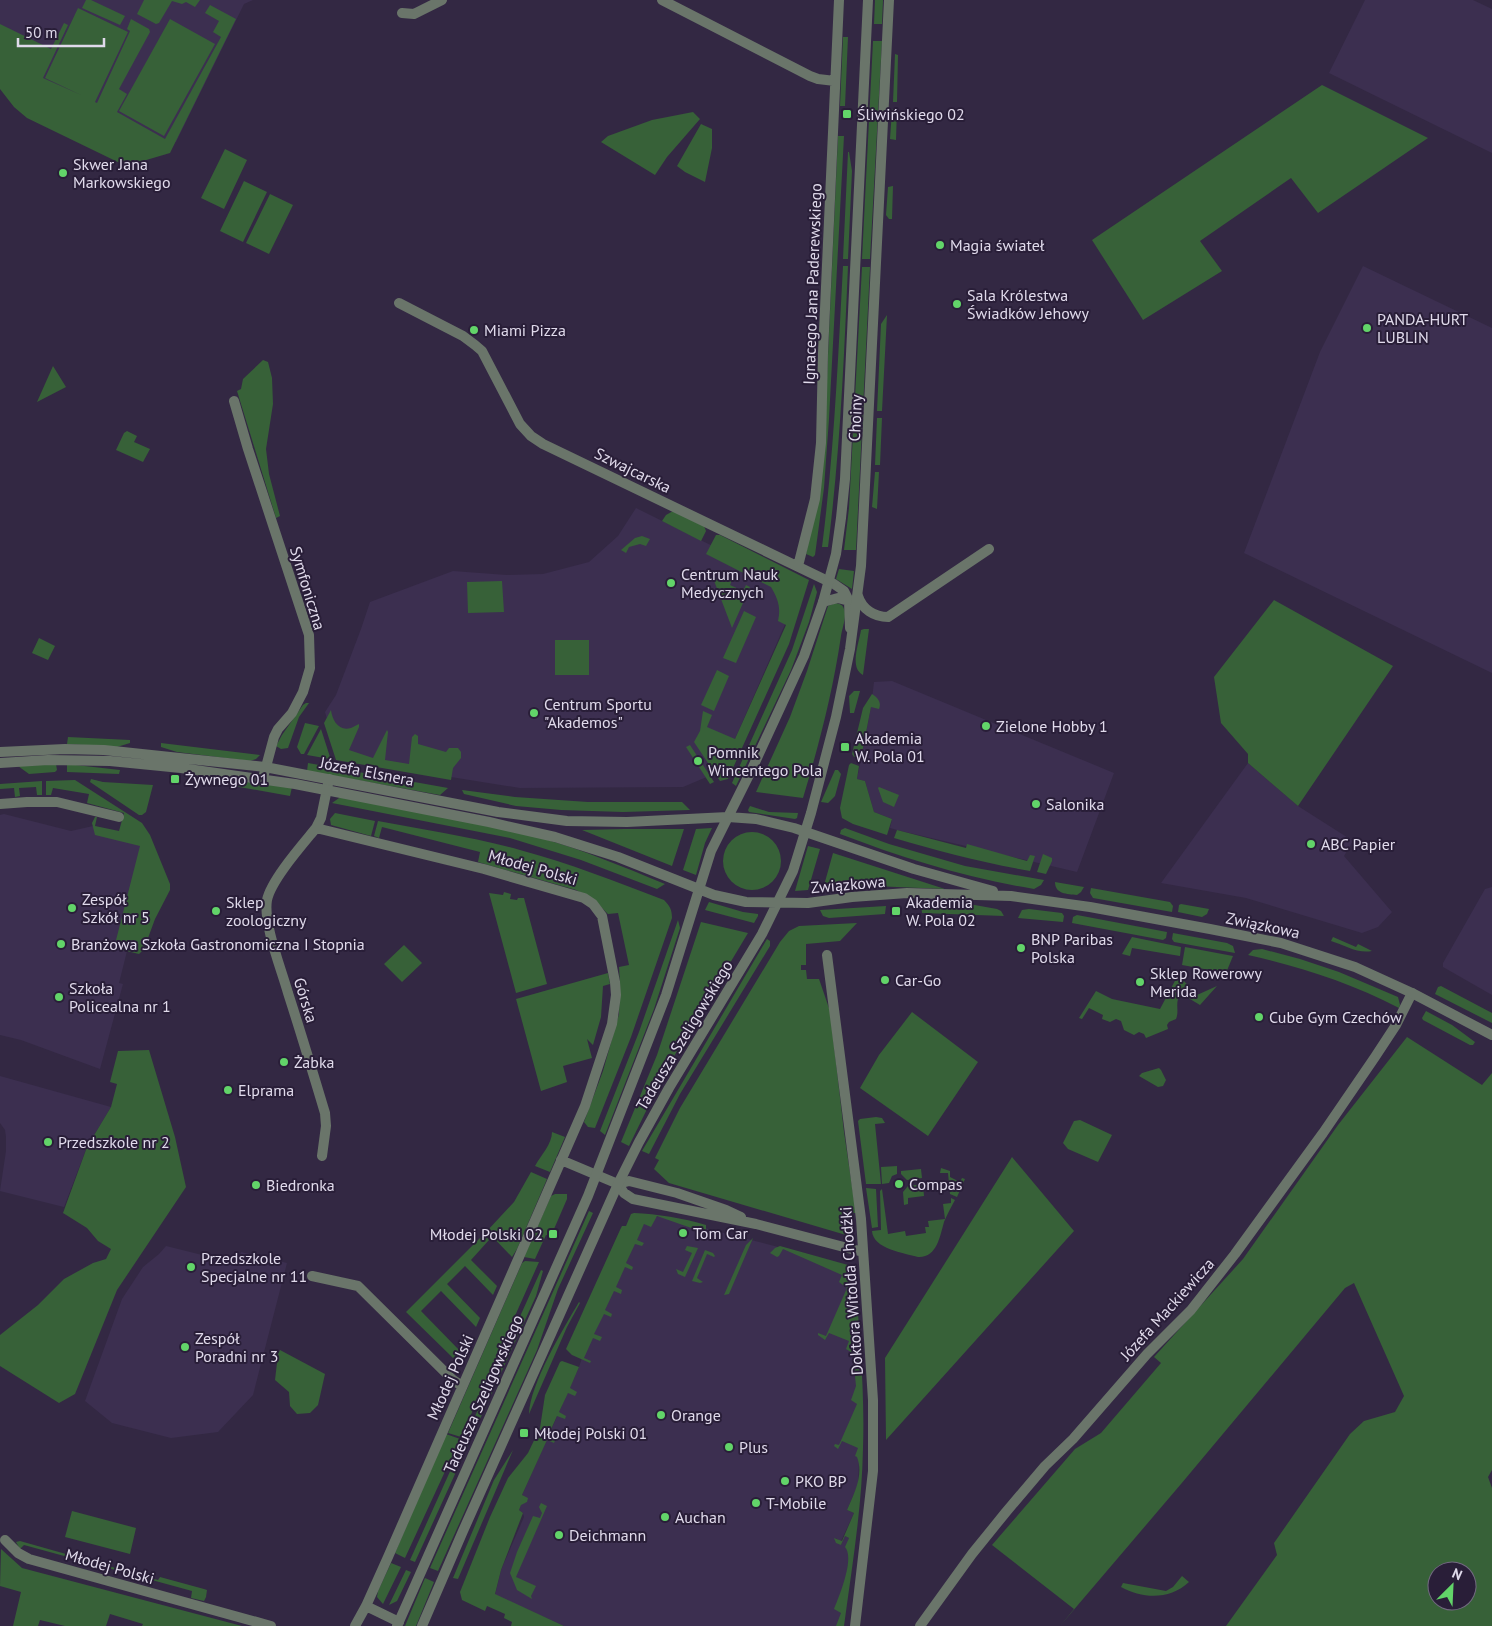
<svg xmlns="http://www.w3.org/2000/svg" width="1492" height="1626" font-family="'PT Sans',sans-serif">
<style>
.built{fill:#3c2f50}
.green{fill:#376138;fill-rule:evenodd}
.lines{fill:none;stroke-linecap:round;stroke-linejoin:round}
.minor{stroke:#6a756a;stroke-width:10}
.tertiary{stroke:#6a756a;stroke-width:10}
.poi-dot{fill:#62d469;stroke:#291e38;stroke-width:2}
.labels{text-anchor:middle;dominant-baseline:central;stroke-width:4;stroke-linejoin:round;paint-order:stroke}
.poi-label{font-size:16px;fill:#e0daeb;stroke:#291e38;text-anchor:start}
.street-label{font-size:16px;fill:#e0daeb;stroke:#291e38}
</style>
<rect width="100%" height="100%" fill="#332843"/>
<path class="built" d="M0,0H253L244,4L176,142L166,144L0,65Z
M1365,0H1473L1492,9V153L1329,73Z
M1363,266L1492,328V673L1244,553L1320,352Z
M636,508L783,581L786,622L721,771L683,787L520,788L339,759L325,712L336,695L361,629L370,602L453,571L507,575L543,574L589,562L618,536Z
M892,681L1114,773L1077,872L897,830L890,828L892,819L874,812L865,781L857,779L871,707L874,682Z
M1248,763L1298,806L1353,841L1344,856L1392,912L1378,927L1362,933L1246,898L1161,883Z
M4,814L71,831L93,826L143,837L131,952L127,951L119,983L123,984L100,1069L21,1040L0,1035V815Z
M1492,887V995L1443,967V963L1485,889Z
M0,1076L111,1107L87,1147L64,1207L0,1191L6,1151V1137L5,1130L0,1123Z
M658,1216L782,1248L852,1269L860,1405L859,1463L858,1485L847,1510L854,1513L841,1541L835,1538L841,1545L845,1536L849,1538L847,1548L849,1553L842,1626H564L495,1595L501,1570L524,1517L523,1513L519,1510L521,1504L527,1502L522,1495L579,1367L582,1358L644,1223Z
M166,1246L238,1264L241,1252L287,1263L253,1395L218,1432L171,1438L112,1423L85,1401L122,1299L143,1267L159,1254Z"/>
<path class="green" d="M86,0H91L125,16L120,25L82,8Z
M144,0H200L195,7L186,2L182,4L172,1L159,23L156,24L137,14Z
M875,0H883L882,24H874Z
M210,5L236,19L170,153L126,166L27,118L14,107L0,89V24L51,49L64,23L68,25L43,78L81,95L45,78L78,8L128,32L95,102L97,103L130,31L127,29L131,19L149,29L150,32L119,89L127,94L117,112L165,139L221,37L213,32L219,21L205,13Z
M170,19L215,44L164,136L119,111Z
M843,37H848L845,106H840Z
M873,41H882L870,259H862Z
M895,54L898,55L897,102H893Z
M1322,85L1428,138L1318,213L1291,178L1200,241L1222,271L1143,320L1092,240Z
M893,109H897L896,140L890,139L892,110Z
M693,112L700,119L667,157L655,175L601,142L608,136L652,120Z
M701,124L712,129V148L705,182L685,172L677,166Z
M838,136H844L829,419L824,488L815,555L813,557L806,554L823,465Z
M225,149L247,160L224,209L201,198Z
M848,152H849L852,171L848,259H843Z
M244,181L267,192L243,242L220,231Z
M893,186L892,219H889L886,215L888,187Z
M270,194L293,205L269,254L246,243Z
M843,266H848C844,360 840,453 828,547H822C834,453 838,359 843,266Z
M862,267H870L856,550H844L849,508Z
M887,315L882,411H877L881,324Z
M263,360L268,362L272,378L273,404L266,449L269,474L280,516L276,518L237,391L241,389L243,379Z
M53,366L66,387L37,402Z
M877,418H882L880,465H875Z
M127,431L137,436L134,442L150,449L143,462L116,450L124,433Z
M875,472H879L877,509L872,507Z
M673,511L704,526L706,531L701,541L662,521L666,515Z
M716,535H720L809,580L789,644L728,779L720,781L694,742L700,731L703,711L712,715L707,727L735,739L786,625L778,621C781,607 778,599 771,587L706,554Z
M642,536L650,539L646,546L640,544L629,547L626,553L621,550L635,538Z
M839,569L854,571L852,589L836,579Z
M727,576L733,578L730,585L743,591L746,585L750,587L732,628L713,578L723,582Z
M502,581L504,612L468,613L467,582Z
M814,584L817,592L816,596L809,622L791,670L736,786L732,783L792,650Z
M1274,600L1393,666L1298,806L1248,763V754L1221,723L1214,677Z
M836,603C840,604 843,605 844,609C847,616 842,629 841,636C833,691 819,745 803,798L756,792L790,717L807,671L828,606Z
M744,611L756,617L736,663L723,658Z
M864,629H869L863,675C849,668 859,643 861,630Z
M39,638L55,646L48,660L32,653Z
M555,640H589V675H555Z
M717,670L729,676L714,711L701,705Z
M854,691H860L854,713H850L849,696Z
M872,694C877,697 882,702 879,709L871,707L861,758L854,757L852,754L863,708Z
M306,703H309L299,717L288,748L281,749L276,746L282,735L303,705Z
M331,710C332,720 339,732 351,728C354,727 356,725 359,724V727L349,750L373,758L387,730L388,732L385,760L409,764L412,737L415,734L418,736V744L446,752L449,748H458L461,752V758L453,768L451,780L336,760L324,723Z
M305,723L319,726L304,754H301L297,747Z
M321,729L330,757V759L307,755Z
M68,737L130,740V743L117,747L67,744Z
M161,743L260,755L256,759L250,761L177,752L161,747Z
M690,745L714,782L710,784L686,747Z
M308,763L448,788L440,795L307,771Z
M851,763L859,766L857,779L865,781L874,812L892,819L887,835L853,824L842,818L840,808L849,765Z
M56,764L57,770L55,772L29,774L18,766Z
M67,764L120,770L119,774L67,772Z
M835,770H838L841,774L835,796L828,803L821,802Z
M189,778H226L292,787L290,796Z
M91,779L103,782L153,785L146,812L142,815H139L90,782Z
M75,780L142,823L150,835L170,884V890L155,919L144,949L139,954L114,948L140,846L95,835L92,823L95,817H97L95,826L119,831L124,813L87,803L89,794L53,788L51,795H46V781Z
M42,781V795H37L36,787L19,788L20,796L15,797L14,788L0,789V784Z
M879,787L899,795L894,807L883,802L878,788Z
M462,790L515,797L588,802H682L690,810L623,812L561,810L516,806L464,794Z
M339,798H344C410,809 476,821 541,838C583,850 624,867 665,884L657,889L581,860L510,838L332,803Z
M750,806L769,812L798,813L797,818L795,819L749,812L748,810Z
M335,813L375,821L371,836L331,825L330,819Z
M378,821C425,830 473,837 520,850C569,863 617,882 664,900C670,906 672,910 672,918L631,1037L595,1128L588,1127L584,1122L603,1071L619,1014L620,984L619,967L629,965L618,913L608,914L593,899L576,890L478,862L480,852L382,827L379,838L374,836Z
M712,828L705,843L696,875L683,870L696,829Z
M845,828L889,844L965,866L1044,880L1041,885L1034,889C966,878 903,858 840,834L841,830Z
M625,829H684L672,866L582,830Z
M897,830L966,848L967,844L1027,861L1030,855L1035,856L1030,871C983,863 939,851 894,838Z
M723 861a29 29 0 1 1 58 0a29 29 0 1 1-58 0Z
M808,846L820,849L808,890L795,891Z
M833,853L945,889L873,886L823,889Z
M1043,854L1052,858V861L1046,874L1037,872Z
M1055,882L1084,887L1081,892L1077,895C1067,894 1055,894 1055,882Z
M1091,888L1170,902L1173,906L1172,912L1093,898L1090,893Z
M504,892L511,894L510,899L517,900L518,898H524L547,984L516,993L489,893L503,895Z
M709,902L743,912L758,914V916L754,923L705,910Z
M921,904H969L997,909L1001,911L1004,916L922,913Z
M1181,904L1209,909L1207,914L1202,917L1178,912L1179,905Z
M886,906L885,914L829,918L823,916L820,910Z
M1029,909L1062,913L1064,916L1063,922L1018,918L1022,910Z
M1077,915L1167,932L1166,938L1163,940L1072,923L1073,917Z
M678,920L680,928L654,1009L605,1135L600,1131L639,1032Z
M701,922L748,933L667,1068L629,1146L621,1142L657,1055Z
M857,923L840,941L806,944V965H801V970H806L807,979H819L830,1011L844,1132L856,1213H853C854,1222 854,1230 846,1235L669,1183L654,1169L659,1160L655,1158L680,1108L780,942L789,931L799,926Z
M1173,933L1227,943L1233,946L1235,953L1174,942L1172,939Z
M1132,937L1181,947L1180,956L1132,948L1130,956L1122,954Z
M1333,937L1356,947L1358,944L1372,951C1358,954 1344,945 1331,941Z
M767,939L770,941V946L680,1094L649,1154L642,1151Z
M404,945L422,963L402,982L384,964Z
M1185,947L1233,956L1226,973L1182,965Z
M1262,949L1300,959L1339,972L1398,997L1400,1005L1399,1008C1351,983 1301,967 1248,955L1253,950Z
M608,973L610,984L603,986L601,1017L593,1045L587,1039L592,1058L563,1066L567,1082L541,1091L516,999Z
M1177,977L1183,980L1197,995L1217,986L1200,1005L1185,996L1178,999C1176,1006 1179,1012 1176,1019L1169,1022L1167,1025L1168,1029L1146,1038L1144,1034L1139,1032L1134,1035L1124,1030L1121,1021L1116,1019L1110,1022L1102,1019L1103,1015L1089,1008L1082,1019L1079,1018L1096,991L1112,999L1160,1009Z
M1441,986L1492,1013V1023L1435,994L1438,987Z
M1426,1011L1452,1025L1475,1042L1473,1045H1470L1423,1020L1422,1018Z
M912,1012L978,1062L928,1136L860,1088L879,1055Z
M1407,1037L1482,1085L1492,1073V1470L1488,1477L1492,1488V1626H1226L1277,1555L1274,1543L1350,1434L1364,1421L1395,1412L1404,1396L1354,1283L1345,1288L1181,1484L1060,1626L1074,1609L992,1545L1075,1449L1101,1433L1161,1363L1154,1357L1243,1259L1338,1125ZM1437,1571H1467V1601H1437Z
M149,1050L175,1137L186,1187L117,1290L75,1394L59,1403L0,1366V1335L38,1305L64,1279L93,1263L106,1259L111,1249L98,1241L87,1228L63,1213L87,1147L111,1107L117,1084L110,1082L118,1051Z
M1159,1068L1161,1070L1166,1080L1163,1086L1158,1087L1139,1076L1142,1073Z
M876,1117L882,1118L885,1123L875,1124L881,1184H866L858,1121L860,1119Z
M1080,1120L1112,1135L1098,1162L1068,1149L1063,1143L1074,1121Z
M552,1132L565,1137L550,1172L535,1166C541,1155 552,1144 552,1132Z
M1012,1157L1074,1231L886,1440L885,1358Z
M897,1166V1174L892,1176L889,1183L882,1184L881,1167Z
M941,1168L950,1171V1177L960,1182L962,1178L965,1179L957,1197L950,1194L948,1173H940Z
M921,1169L922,1178L907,1180L901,1174V1171Z
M531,1172L547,1179L517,1249L512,1257L487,1231L514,1202Z
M923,1184L924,1196L908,1198V1204L904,1205L903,1192L908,1186Z
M866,1188L876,1189L878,1227L872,1228Z
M882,1189L888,1234L905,1231L906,1236L926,1233L925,1227H929L928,1221L945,1219L943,1204L951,1203V1198L955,1200C951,1207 947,1215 944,1222C940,1236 937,1258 918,1257C904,1253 873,1249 872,1231L881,1230L880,1191Z
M555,1194H567V1199L551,1236L546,1235L535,1259L524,1257L551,1196Z
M589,1211L593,1213L558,1289L537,1350L438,1571L430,1568Z
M634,1213C657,1214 683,1218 706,1225V1230L702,1239L696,1237L697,1230L657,1216L651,1227L644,1224L637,1240L644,1243L642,1246L635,1244L626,1263L633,1267L632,1270L625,1267L616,1287L622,1290L621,1294L614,1291L605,1310L612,1314L611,1317L604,1314L594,1334L602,1337L600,1341L593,1338L584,1358L591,1361L590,1363L572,1355L566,1349L620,1230L622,1226H626L631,1214Z
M484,1234L489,1240L471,1260L497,1286L493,1295L465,1266L447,1284L480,1318L476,1327L441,1291L421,1311L460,1351L453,1358L406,1312Z
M753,1238L729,1294L724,1295L746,1245Z
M687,1246L698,1248L685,1277L678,1274L676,1269L683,1272L692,1253L685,1250Z
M780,1246L848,1265L853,1268L855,1272C859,1331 865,1389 863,1448C862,1507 852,1567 844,1626H836L841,1613L834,1609C839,1597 855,1558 845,1547L849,1538L845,1536L841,1545L836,1543L834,1538L842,1541L854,1513L847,1510C854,1494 864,1475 857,1457L855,1456L858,1448L842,1441L838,1449L834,1446L835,1444L839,1445L857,1404L851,1400L856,1386L853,1356L851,1352L846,1349L849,1341L829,1333L825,1340L818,1335V1333L826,1336L847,1288L839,1282L842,1275L783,1249L779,1256L777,1257L770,1253L775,1248Z
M705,1250L713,1253L715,1256L714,1257L707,1254L697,1278L703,1282L700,1283L692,1281Z
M525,1261L539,1262L461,1437L448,1433L522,1263Z
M541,1270L543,1271L536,1296L415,1562L410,1560Z
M579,1302L580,1303L567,1327L529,1414C530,1384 563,1329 579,1302Z
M280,1350L325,1374L318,1405L310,1413L297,1414L290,1406L289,1392L275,1380L278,1354Z
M562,1361L579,1367L570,1388L577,1392L575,1396L568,1393L559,1412L566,1416L565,1419L557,1416L548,1436L556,1438L554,1443L547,1440L522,1495L528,1498L527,1502L521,1505L519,1510L523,1513L501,1570L495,1594L564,1626H511L512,1622L504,1618L505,1614L487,1606L485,1611L462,1600L460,1592L490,1517L508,1478L528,1453L540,1428L545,1395L560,1362Z
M446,1434L460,1439L405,1558L395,1553Z
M513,1450L458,1579L453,1578L494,1480Z
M541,1503L547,1506L516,1577L536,1586L531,1596L532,1599L517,1590L510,1573L517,1552L533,1516L540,1518L542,1513L539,1507Z
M72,1511L136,1528L130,1554L65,1537Z
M20,1541L158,1580L160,1577L204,1589L207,1590L206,1597L204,1601L191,1598L192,1591L24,1545L20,1549L16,1542Z
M1,1549L22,1568L242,1626H142L143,1624L110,1614L106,1626H65L40,1620L38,1626H13L21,1592L0,1586Z
M391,1563L401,1567L383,1604L377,1597L378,1591Z
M406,1570L411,1572L397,1601L389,1605Z
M1182,1576L1189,1582C1170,1600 1143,1599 1121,1587L1123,1583L1166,1591L1173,1587Z
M425,1578L434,1582L416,1626H405Z"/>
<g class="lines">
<path class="minor" d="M662,0L810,76L818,79L835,81
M402,13L414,14L442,0
M399,303L463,336L475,345L482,351L520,424L531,436L543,444L834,584L844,591L849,601L850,628
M234,401L248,449L309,635L310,668L303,692L292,713L278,729L274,737L263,778
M798,566L815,499L821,443L823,353L839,0
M858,596C862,609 874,617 888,617L989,549
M823,602L838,598L849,601
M0,804L27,802H57L119,817
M316,828L484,869L584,898L593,904L602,916L615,982L616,995L612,1024L585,1106L388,1557L366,1606L355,1626
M827,955L861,1219L873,1400V1471L855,1626
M322,1156L326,1126L325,1113C313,1073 301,1033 288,993C281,968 263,924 267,900C271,880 303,844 316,828L321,818L329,779
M561,1160L618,1184
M618,1184L624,1193L633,1199L756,1224L863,1252
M618,1184L629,1181L677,1193L726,1210L741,1217
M312,1276L358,1286L453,1380L462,1386
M5,1540L18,1553L29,1559L271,1626
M366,1606L399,1622
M920,1626L972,1554L1006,1512L1045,1466L1073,1439L1147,1354L1191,1310L1235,1254L1323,1133L1375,1057L1396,1025L1412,993"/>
<path class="tertiary" d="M0,752L65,749L104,750L265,767L498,812L567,821L627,822L728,817L756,819L794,828L914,869L993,891
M0,763L48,760L110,761L181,768L295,784L489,822L555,837L618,857L714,895L746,902L808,903L852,897L907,893L1011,896L1090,907L1210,929L1281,943L1355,967L1412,993L1492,1035
M397,1626L588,1196L666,995L711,851L751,771L804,656L823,602L836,554L841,518L845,479L868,0
M422,1626L463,1531L618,1184L639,1142L669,1088L762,934L793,871L811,813L836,717L850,649L861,566L889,0"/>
</g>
<g class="poi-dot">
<rect x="842" y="109" width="10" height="10" rx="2.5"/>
<circle cx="63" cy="173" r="5"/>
<circle cx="940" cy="245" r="5"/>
<circle cx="957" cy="304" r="5"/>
<circle cx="1367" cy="328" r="5"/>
<circle cx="474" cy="330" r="5"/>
<circle cx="671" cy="583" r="5"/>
<circle cx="534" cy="713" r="5"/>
<circle cx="986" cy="726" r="5"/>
<rect x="840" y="742" width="10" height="10" rx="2.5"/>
<circle cx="698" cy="761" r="5"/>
<rect x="170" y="774" width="10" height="10" rx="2.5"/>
<circle cx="1036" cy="804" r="5"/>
<circle cx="1311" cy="844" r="5"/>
<circle cx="72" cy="908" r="5"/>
<circle cx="216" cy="911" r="5"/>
<rect x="891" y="906" width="10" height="10" rx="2.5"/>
<circle cx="61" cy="944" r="5"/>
<circle cx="1021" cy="948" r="5"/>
<circle cx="885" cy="980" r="5"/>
<circle cx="1140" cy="982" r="5"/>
<circle cx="59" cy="997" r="5"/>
<circle cx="1259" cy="1017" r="5"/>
<circle cx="284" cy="1062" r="5"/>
<circle cx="228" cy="1090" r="5"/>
<circle cx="48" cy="1142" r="5"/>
<circle cx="899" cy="1184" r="5"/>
<circle cx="256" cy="1185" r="5"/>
<circle cx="683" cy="1233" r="5"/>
<rect x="548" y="1229" width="10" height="10" rx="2.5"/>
<circle cx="191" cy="1267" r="5"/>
<circle cx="185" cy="1347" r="5"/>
<circle cx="661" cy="1415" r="5"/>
<rect x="519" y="1428" width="10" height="10" rx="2.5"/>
<circle cx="729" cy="1447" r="5"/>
<circle cx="785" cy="1481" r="5"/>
<circle cx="756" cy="1503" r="5"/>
<circle cx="665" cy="1517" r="5"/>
<circle cx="559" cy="1535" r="5"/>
</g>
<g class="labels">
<g class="poi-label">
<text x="857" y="114">Śliwińskiego 02</text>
<text x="73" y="164">Skwer Jana<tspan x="73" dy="18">Markowskiego</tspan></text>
<text x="950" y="245">Magia świateł</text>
<text x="967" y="295">Sala Królestwa<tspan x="967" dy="18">Świadków Jehowy</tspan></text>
<text x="1377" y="319">PANDA-HURT<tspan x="1377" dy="18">LUBLIN</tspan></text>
<text x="484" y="330">Miami Pizza</text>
<text x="681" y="574">Centrum Nauk<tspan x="681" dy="18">Medycznych</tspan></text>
<text x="544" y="704">Centrum Sportu<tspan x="544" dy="18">"Akademos"</tspan></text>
<text x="996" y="726">Zielone Hobby 1</text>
<text x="855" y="738">Akademia<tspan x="855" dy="18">W. Pola 01</tspan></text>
<text x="708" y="752">Pomnik<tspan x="708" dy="18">Wincentego Pola</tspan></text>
<text x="185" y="779">Żywnego 01</text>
<text x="1046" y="804">Salonika</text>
<text x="1321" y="844">ABC Papier</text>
<text x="82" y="899">Zespół<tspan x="82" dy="18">Szkół nr 5</tspan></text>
<text x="226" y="902">Sklep<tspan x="226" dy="18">zoologiczny</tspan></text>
<text x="906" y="902">Akademia<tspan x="906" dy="18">W. Pola 02</tspan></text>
<text x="1031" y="939">BNP Paribas<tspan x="1031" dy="18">Polska</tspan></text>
<text x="71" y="944">Branżowa Szkoła Gastronomiczna I Stopnia</text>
<text x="1150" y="973">Sklep Rowerowy<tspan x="1150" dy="18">Merida</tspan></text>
<text x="895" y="980">Car-Go</text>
<text x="69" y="988">Szkoła<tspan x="69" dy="18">Policealna nr 1</tspan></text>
<text x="1269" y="1017">Cube Gym Czechów</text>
<text x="294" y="1062">Żabka</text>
<text x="238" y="1090">Elprama</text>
<text x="58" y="1142">Przedszkole nr 2</text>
<text x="909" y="1184">Compas</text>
<text x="266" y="1185">Biedronka</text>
<text x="693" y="1233">Tom Car</text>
<text x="543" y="1234" text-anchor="end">Młodej Polski 02</text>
<text x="201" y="1258">Przedszkole<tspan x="201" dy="18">Specjalne nr 11</tspan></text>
<text x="195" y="1338">Zespół<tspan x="195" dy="18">Poradni nr 3</tspan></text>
<text x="671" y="1415">Orange</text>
<text x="534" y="1433">Młodej Polski 01</text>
<text x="739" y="1447">Plus</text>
<text x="795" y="1481">PKO BP</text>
<text x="766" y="1503">T-Mobile</text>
<text x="675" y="1517">Auchan</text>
<text x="569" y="1535">Deichmann</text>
</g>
<g class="street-label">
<text transform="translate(812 284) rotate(-88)">Ignacego Jana Paderewskiego</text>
<text transform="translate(855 418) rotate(-87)">Choiny</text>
<text transform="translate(633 470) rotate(26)">Szwajcarska</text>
<text transform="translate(308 588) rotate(73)">Symfoniczna</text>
<text transform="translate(367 771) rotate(11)">Józefa Elsnera</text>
<text transform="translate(533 867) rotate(16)">Młodej Polski</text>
<text transform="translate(848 884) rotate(-5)">Związkowa</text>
<text transform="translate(1263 925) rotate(12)">Związkowa</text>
<text transform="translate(306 1000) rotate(73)">Górska</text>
<text transform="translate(684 1035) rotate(-59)">Tadeusza Szeligowskiego</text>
<text transform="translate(851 1291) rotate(-94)">Doktora Witolda Chodźki</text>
<text transform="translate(1167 1309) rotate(-48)">Józefa Mackiewicza</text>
<text transform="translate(450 1377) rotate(-66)">Młodej Polski</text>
<text transform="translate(483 1394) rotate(-66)">Tadeusza Szeligowskiego</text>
<text transform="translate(110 1566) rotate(16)">Młodej Polski</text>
</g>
</g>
<g transform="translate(1452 1586) rotate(24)"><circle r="24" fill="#291e38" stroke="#726980"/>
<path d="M0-4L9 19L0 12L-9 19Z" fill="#62d469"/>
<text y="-8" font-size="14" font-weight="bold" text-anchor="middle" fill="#e0daeb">N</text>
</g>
<path d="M18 38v8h86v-8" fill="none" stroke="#e0daeb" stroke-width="2.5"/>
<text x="25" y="38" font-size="15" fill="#e0daeb" stroke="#291e38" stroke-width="4" paint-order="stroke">50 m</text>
</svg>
